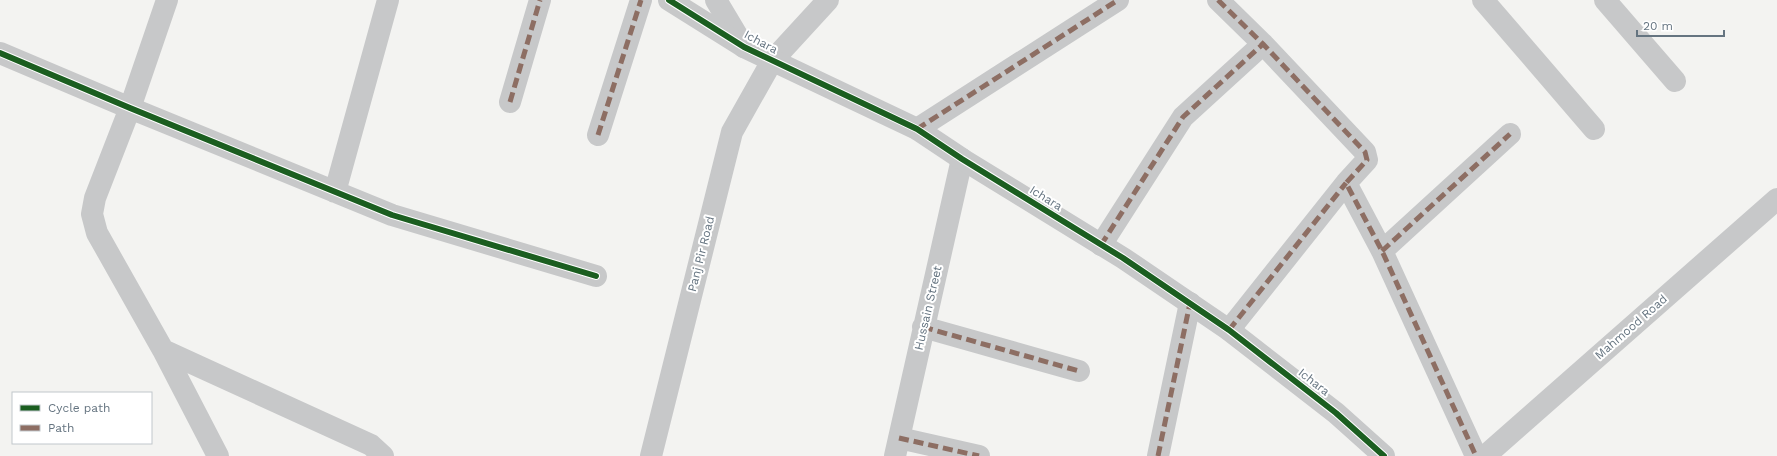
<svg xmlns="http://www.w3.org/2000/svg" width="1777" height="456" font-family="'Work Sans',sans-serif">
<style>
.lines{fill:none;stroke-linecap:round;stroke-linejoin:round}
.minor{stroke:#c7c8c9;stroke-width:22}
.tertiary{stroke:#c7c8c9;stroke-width:22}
.quiet{stroke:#8d6e63;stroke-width:5;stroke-dasharray:10 5;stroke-linecap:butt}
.cycleway-casing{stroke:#fff;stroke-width:8}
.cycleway{stroke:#1b5e20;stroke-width:6}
.labels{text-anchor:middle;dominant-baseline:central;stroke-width:4;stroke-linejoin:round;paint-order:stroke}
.street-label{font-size:12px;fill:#657480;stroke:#fff}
</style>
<rect width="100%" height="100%" fill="#f3f3f1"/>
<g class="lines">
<path class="minor" d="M167,0L130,108L95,198L92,214L97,233L163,350L218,456
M716,0L744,47
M1218,0L1263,44L1365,152L1367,160L1346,183L1382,251L1476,456
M1483,0L1594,129
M1605,0L1675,81
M0,53L130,108L392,215L596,276
M772,61L828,0
M510,102L540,0
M917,129L1118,0
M598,135L641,0
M335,192L388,0
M1101,245L1183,117L1263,44
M1382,251L1510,134
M923,327L1079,371
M1229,330L1346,183
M163,350L371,445L383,456
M899,438L979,456
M895,456L962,159
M1158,456L1190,303"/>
<path class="tertiary" d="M669,0L744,47L917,129L962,159L1123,258L1229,330L1336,413L1384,456
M651,456L732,132L772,61
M1485,456L1777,199"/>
<path class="quiet" d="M1218,0L1263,44L1365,152L1367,160L1346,183L1382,251L1476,456
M510,102L540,0
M917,129L1118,0
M598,135L641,0
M1101,245L1183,117L1263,44
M1382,251L1510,134
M923,327L1079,371
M1229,330L1346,183
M899,438L979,456
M1158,456L1190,303"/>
<defs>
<path id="cycleway" d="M669,0L744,47L917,129L962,159L1123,258L1229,330L1336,413L1384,456
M0,53L130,108L392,215L596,276"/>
</defs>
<use href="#cycleway" class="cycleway-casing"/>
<use href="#cycleway" class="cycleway"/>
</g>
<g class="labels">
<g class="street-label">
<text transform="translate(761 42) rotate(28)">Ichara</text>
<text transform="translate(1046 198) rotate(32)">Ichara</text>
<text transform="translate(701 254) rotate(-76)">Panj Pir Road</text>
<text transform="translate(928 308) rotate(-77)">Hussain Street</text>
<text transform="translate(1631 327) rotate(-41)">Mahmood Road</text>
<text transform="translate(1314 382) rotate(38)">Ichara</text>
</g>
</g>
<rect x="12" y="392" width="140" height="52" fill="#ffffff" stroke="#c1c7cc"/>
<rect x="20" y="405" width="20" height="6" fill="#1b5e20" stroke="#c1c7cc"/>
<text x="48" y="412" font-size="12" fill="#657480">Cycle path</text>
<rect x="20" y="425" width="20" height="6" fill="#8d6e63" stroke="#c1c7cc"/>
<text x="48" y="432" font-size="12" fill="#657480">Path</text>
<path d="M1637 30v6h87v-6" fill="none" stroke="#657480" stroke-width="2"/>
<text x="1643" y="30" font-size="12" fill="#657480" stroke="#ffffff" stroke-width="3" paint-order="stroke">20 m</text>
</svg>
